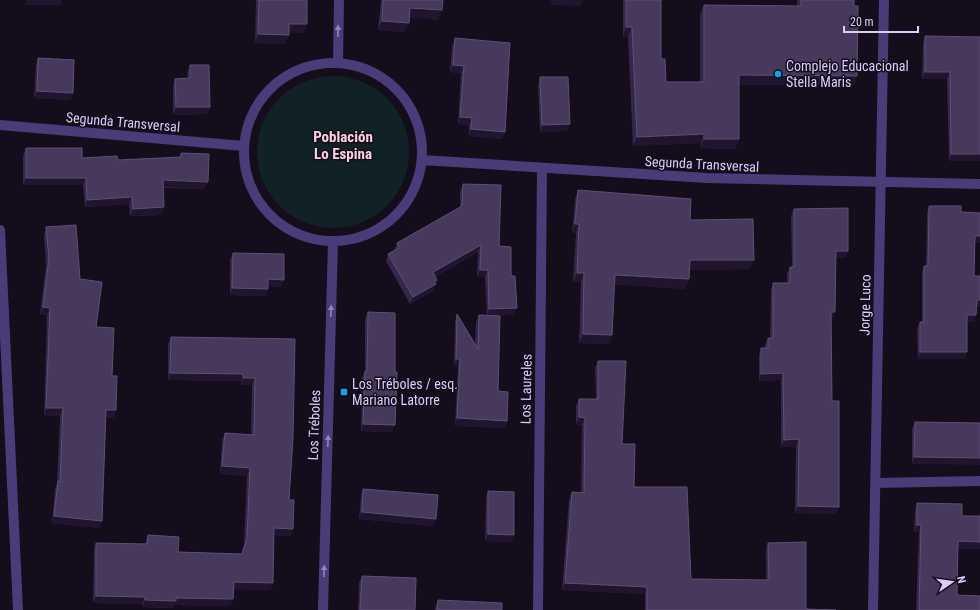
<svg xmlns="http://www.w3.org/2000/svg" width="980" height="610" font-family="'Roboto Condensed',sans-serif">
<style>
.green{fill:#112226}
.lines{fill:none;stroke-linecap:round;stroke-linejoin:round}
.street{stroke:#4a3c78;stroke-width:10}
.wall{fill:#352749}
.shaded-wall{fill:#20152f}
.building{fill:#46395c;stroke:#5e5075}
.oneway{fill:#9284ba}
.poi-dot{fill:#11a3e2;stroke:#130d1c;stroke-width:1.5}
.labels{text-anchor:middle;dominant-baseline:central;stroke-width:3;stroke-linejoin:round;paint-order:stroke}
.poi-label{font-size:14px;fill:#dbccfb;stroke:#130d1c;text-anchor:start}
.street-label{font-size:14px;fill:#dbccfb;stroke:#130d1c}
.neighbourhood-label{font-size:15px;font-weight:bold;fill:#fbcee2;stroke:#130d1c}
</style>
<rect width="100%" height="100%" fill="#130d1c"/>
<path class="green" d="M257 152a76 76 0 1 1 152 0a76 76 0 1 1-152 0Z"/>
<g class="lines">
<path class="street" d="M338,62L339,0
M244 152a89 89 0 1 1 178 0a89 89 0 1 1-178 0Z
M0,125L244,146
M422,160L707,178L980,184
M0,230L18,610
M875,483L980,481
M323,610L333,242
M538,610L542,168
M873,610L884,0"/>
</g>
<path class="wall" d="M256,0H307L304,33L289,32V35L285,44L255,43Z
M381,0H443L438,20L409,17L405,32L378,30Z
M623,0H661V59L666,82H700V14L704,5L797,6V0H854V85H739V139L735,149L700,148L701,143L633,146L628,37H623Z
M925,36L980,37V161H949L947,79H922L923,43Z
M455,38L505,132L502,139L469,136V125L458,124L461,73L450,72L452,46Z
M38,58L73,93L70,100L34,98L36,65Z
M190,65L210,107L207,114L173,115V86L175,79L188,78L187,73Z
M540,77L567,131L540,132L538,85Z
M26,148L82,158L118,160L180,157L181,153L205,189L163,188L162,215L130,216L129,204L85,207L83,185H23V156Z
M463,184L499,246L511,276L514,315H498V391L507,421L505,428L455,426L458,366H454L455,321L457,314L475,345L476,322L479,315H487L485,277H477L478,252L435,277L437,280L433,291L410,304L386,261L388,254L394,251L397,243L460,208V191Z
M578,190L690,220L750,269L689,270V279L685,289L614,284L612,335L609,344L579,343L581,282H573L576,233H572L575,199Z
M929,206L961,212L980,243H975L974,276H980V307H977L974,322H967L965,359H918L917,329L920,322H922V273L924,266H926L927,213Z
M794,209L846,258H836L835,312L832,319H831L832,401L839,507L836,514L795,513L796,447H781V380L759,381V355L761,348H765V345L768,338H770L771,290L773,283H787V274L790,267H792L791,216Z
M46,227L80,279L96,327L112,376L116,410L113,418L106,417L102,521L99,528L52,523L55,489L57,483L60,416H44L47,315H40L46,265L44,235Z
M233,253L281,287L268,286L265,296L230,295V260Z
M368,312L395,372L392,432L361,431L362,378L365,371V319Z
M171,337L295,339L289,500L291,536L273,535V583L270,590L233,589V599L230,606L174,605L173,608L142,607V604L93,603L94,550L96,543L145,544L148,535L178,552L241,554L244,545L247,476L220,474L222,440L225,433L251,435L252,385H241V381L168,380V344Z
M598,361L634,487L691,579L766,580V550L768,543L806,609L836,610H645V594L562,590L569,500L572,492L581,493L582,425L576,424V406L579,399H596L595,368Z
M915,422L980,423L912,464V429Z
M363,489L433,526L359,519L361,496Z
M488,491L514,535L511,542L485,541L486,498Z
M917,503L962,516H980V549H958L957,595L980,610H916L919,532H914L915,510Z
M362,576L415,610H358L359,583Z
M438,600L502,610H435V608Z"/>
<path class="shaded-wall" d="M26,0H62L61,5H24Z
M551,0H583L581,6L550,5Z
M410,8L442,10L438,20L406,17Z
M382,21L409,23L405,32L378,30Z
M289,24H307L304,33L286,32Z
M626,27H632L628,37H623Z
M258,34L289,35L285,44L255,43Z
M453,65L464,66L461,73L450,72Z
M925,72H950L947,79H922Z
M739,75L857,76L854,85H736Z
M37,91L73,93L70,100L34,98Z
M176,107H210L207,114L173,115Z
M460,117L472,118L469,125L458,124Z
M570,124L567,131L540,132L542,125Z
M471,129L505,132L502,139L469,136Z
M704,134L701,143L633,146L637,137Z
M704,139H739L735,149L700,148Z
M951,154H980V161H949Z
M26,178H86L83,185H23Z
M163,180L208,182L205,189L160,187Z
M132,197L129,204L85,207L87,200Z
M164,207L162,215L130,216L133,209Z
M575,224H579L576,233H572Z
M975,236H980V243H972Z
M481,245L478,252L430,280L433,272Z
M836,251H848L846,258H834Z
M690,260H754L750,269L687,270Z
M480,270H488L485,277H477Z
M577,273H584L581,282H573Z
M615,275L689,279L685,289L611,284Z
M268,279L284,280L281,287L265,286Z
M437,280L433,291L410,304L413,297Z
M232,288L268,289L265,296L230,295Z
M977,300H980V307H974Z
M43,307L50,308L47,315H40Z
M517,308L514,315L487,316L489,309Z
M831,312H835L832,319H828Z
M967,315H976L974,322H964Z
M583,334L612,335L609,344L579,343Z
M920,352H967L965,359H918Z
M456,359H460L458,366H454Z
M170,373L243,374L241,381L168,380Z
M783,373L781,380L759,381L761,374Z
M243,378H255L252,385H241Z
M46,408H63L60,416H44Z
M106,410H116L113,418L104,417Z
M579,417L585,418L582,425L576,424Z
M457,418L507,421L505,428L455,426Z
M363,424L395,425L392,432L361,431Z
M799,439L796,447H781L784,440Z
M914,457L980,458V465L912,464Z
M222,466L250,468L247,476L220,474Z
M798,506L839,507L836,514L795,513Z
M362,512L436,519L433,526L359,519Z
M54,516L102,521L99,528L52,523Z
M917,525H921L919,532H914Z
M274,528L293,529L291,536L271,535Z
M488,534L514,535L511,542L485,541Z
M958,541L980,542V549H955Z
M234,582L273,583L270,590L231,589Z
M565,583L647,587L645,594L562,590Z
M96,596L145,597L142,604L93,603Z
M176,598L233,599L230,606L174,605L173,608L142,607L145,600Z"/>
<path class="building" d="M259,0H307V24H289V35L258,34Z
M383,0H443L442,10L410,8L409,23L382,21Z
M626,0H661V59H665L666,82H704V5L801,6V0H854V6H858L857,76L739,75V139H704V134L637,137L632,27H626Z
M925,36L980,37V154H951L950,72H925Z
M455,38L510,43L505,132L471,129L472,118L460,117L464,66L453,65Z
M38,58L74,60L73,93L37,91Z
M190,65H209L210,107H176L175,79L190,78Z
M540,77H568L570,124L542,125Z
M26,148H82V158L117,156L118,160L181,157V153L209,154L208,182L163,180L164,207L133,209L132,197L87,200L86,178H26Z
M463,184L501,185L499,246L511,247V276H515L517,308L489,309L488,270H480L481,245L433,272L437,280L434,281L436,284L413,297L388,254L399,248L397,243L462,206Z
M578,190L691,199L690,220L753,219L754,260H690L689,279L615,275L612,335L583,334L584,273H577L579,224H575Z
M929,206H961V212L980,213V236H975L974,276H980V300H977L976,315H967V352H920V322H924V266H928Z
M848,208V251H836L835,312H831L832,401H839V507L798,506L799,439L784,440L783,373L761,374V348H768V338H773V283H790V267H794V209Z
M76,225L80,279L102,282L96,327L114,328L112,376H117L116,410H106L102,521L54,516L58,481L60,482L63,408H46L50,308L43,307L49,258L46,227Z
M233,253L284,254V280L268,279V289L232,288Z
M368,312L395,313V372H397L395,425L363,424L365,371H367Z
M457,314L478,349L479,315L500,316L498,391L508,392L507,421L457,418L460,359H456Z
M171,337L295,339L293,438L289,500H294L293,529L274,528L273,583L234,582L233,599L176,598V601L145,600V597L96,596V543L147,544L148,535L179,537L178,552L242,554L247,538L250,468L222,466L225,433L254,435L255,378H243V374L170,373Z
M598,361H626L622,444H635L634,487H687L691,579L769,580L768,543L806,542V609L836,610H647V587L565,583L572,492L584,493L585,418L579,417V399H598Z
M915,422L980,423V458L914,457Z
M363,489L438,495L436,519L362,512Z
M488,491L514,492V535L488,534Z
M917,503L962,504V516H980V542L958,541L957,595L980,596V610H919L921,525H917Z
M362,576L416,578L415,610H360Z
M438,600L502,603V610H437Z"/>
<defs><path id="oneway-solid" d="M-6-.8H1V-3.2L6.5 0L1 3.2V.8H-6Z"/></defs>
<g class="oneway">
<use href="#oneway-solid" transform="translate(338 31) rotate(-89)"/>
<use href="#oneway-solid" transform="translate(331 311) rotate(-88)"/>
<use href="#oneway-solid" transform="translate(328 441) rotate(-88)"/>
<use href="#oneway-solid" transform="translate(324 571) rotate(-88)"/>
</g>
<g class="poi-dot">
<circle cx="778" cy="74" r="4"/>
<rect x="340" y="388" width="8" height="8" rx="2"/>
</g>
<g class="labels">
<g class="poi-label">
<text x="786" y="66">Complejo Educacional<tspan x="786" dy="16">Stella Maris</tspan></text>
<text x="352" y="384">Los Tréboles / esq.<tspan x="352" dy="16">Mariano Latorre</tspan></text>
</g>
<g class="street-label">
<text transform="translate(123 122) rotate(5)">Segunda Transversal</text>
<text transform="translate(702 164) rotate(3)">Segunda Transversal</text>
<text transform="translate(865 305) rotate(-89)">Jorge Luco</text>
<text transform="translate(526 389) rotate(-89)">Los Laureles</text>
<text transform="translate(314 425) rotate(-88)">Los Tréboles</text>
</g>
<g class="neighbourhood-label">
<text x="343" y="137">Población<tspan x="343" dy="17">Lo Espina</tspan></text>
</g>
</g>
<g transform="translate(952 582) rotate(77)" stroke="#130d1c" stroke-width="3" paint-order="stroke">
<path d="M0-3L7 15L0 10L-7 15Z" fill="#dbccfb"/>
<text y="-6" font-size="11" font-weight="bold" text-anchor="middle" fill="#dbccfb">N</text>
</g>
<path d="M844 26v6h74v-6" fill="none" stroke="#dbccfb" stroke-width="2"/>
<text x="850" y="26" font-size="12" fill="#dbccfb" stroke="#130d1c" stroke-width="3" paint-order="stroke">20 m</text>
</svg>
